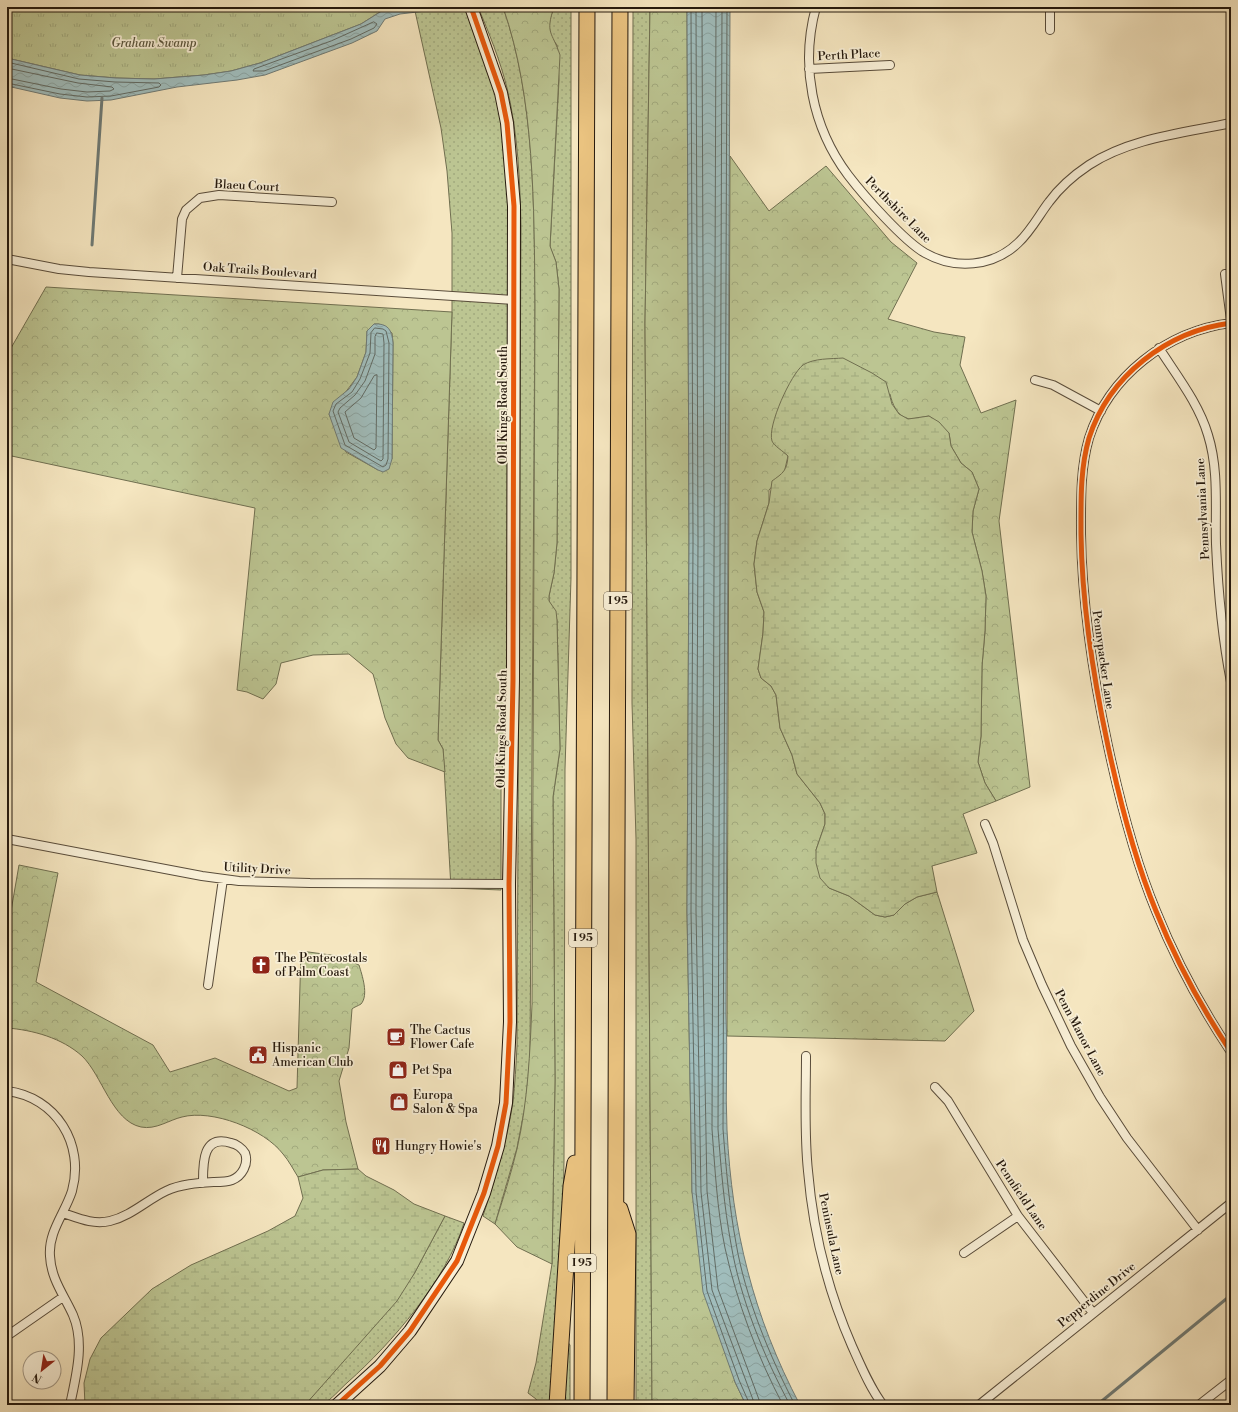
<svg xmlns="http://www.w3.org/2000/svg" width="1238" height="1412" font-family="'Libre Bodoni',serif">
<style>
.grass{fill:url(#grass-dots);stroke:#706f50}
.forest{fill:url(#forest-crowns);stroke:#706f50;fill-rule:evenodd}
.wetland{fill:url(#wetland-marsh);stroke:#706f50}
.park{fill:url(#park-tufts);stroke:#706f50}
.water{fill:url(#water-waves);stroke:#6f7b76}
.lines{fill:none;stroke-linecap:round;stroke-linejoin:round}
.shore{stroke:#626b64;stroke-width:1}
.stream{stroke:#6f7b76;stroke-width:3}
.street-casing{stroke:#594c3a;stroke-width:10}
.secondary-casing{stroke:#25190d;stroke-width:14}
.highway-casing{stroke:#25190d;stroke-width:17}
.street{stroke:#f8efd6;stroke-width:8}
.secondary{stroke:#f8efd6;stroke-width:12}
.highway{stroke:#eac380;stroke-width:15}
.cycleway-casing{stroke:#f8efd6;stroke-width:8}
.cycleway{stroke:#e8590c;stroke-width:5}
.labels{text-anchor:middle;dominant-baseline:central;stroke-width:3.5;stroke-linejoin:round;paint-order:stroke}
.shield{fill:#f8efd6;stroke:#645949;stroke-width:1}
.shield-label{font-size:11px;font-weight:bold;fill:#25190d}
.park-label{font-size:12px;font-style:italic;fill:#5a553c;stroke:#f8efd6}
.street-label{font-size:12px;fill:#25190d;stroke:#f8efd6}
.poi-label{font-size:12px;fill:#25190d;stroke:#f8efd6;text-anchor:start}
</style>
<defs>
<pattern id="grass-dots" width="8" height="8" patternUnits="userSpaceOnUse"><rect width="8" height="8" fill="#bcc592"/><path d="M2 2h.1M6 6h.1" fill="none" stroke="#a1a97d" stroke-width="1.8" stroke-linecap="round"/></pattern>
<pattern id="forest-crowns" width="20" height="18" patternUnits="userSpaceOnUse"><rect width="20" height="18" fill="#bcc592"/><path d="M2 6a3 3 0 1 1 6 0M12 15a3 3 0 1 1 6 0" fill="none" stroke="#a1a97d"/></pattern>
<pattern id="wetland-marsh" width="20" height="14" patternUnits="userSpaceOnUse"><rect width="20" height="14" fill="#bcc592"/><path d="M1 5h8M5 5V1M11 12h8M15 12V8" fill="none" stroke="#a1a97d"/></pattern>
<pattern id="park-tufts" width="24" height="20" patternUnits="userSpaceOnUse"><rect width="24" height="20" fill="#bcc592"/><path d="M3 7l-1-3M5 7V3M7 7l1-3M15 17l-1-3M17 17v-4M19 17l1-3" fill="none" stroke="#a1a97d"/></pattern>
<pattern id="water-waves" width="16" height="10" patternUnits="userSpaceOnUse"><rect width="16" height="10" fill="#a0bdbc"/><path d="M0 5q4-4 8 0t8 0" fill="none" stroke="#8aa2a0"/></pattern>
</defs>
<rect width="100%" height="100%" fill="#f5e6c0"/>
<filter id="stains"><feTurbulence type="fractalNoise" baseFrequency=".005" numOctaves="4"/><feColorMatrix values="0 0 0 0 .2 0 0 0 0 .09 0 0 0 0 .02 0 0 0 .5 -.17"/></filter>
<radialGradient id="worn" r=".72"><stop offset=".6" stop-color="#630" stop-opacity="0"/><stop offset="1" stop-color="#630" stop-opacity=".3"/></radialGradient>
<path class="grass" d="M437,7H465C478,42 493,77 500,115C505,145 506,175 508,206V694L501,786V890L451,888L443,749L438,740L452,312V233L447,171L441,128L415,11H426Z
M478,7H503C535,98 534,207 535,304L530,1056L526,1101L517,1148L495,1224L483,1216C495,1179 507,1141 513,1102C515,1084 516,1065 517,1046L521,227C520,181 518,133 507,88C500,60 489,33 478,7Z
M554,7H571V578L565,769L564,1160L563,1217L551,1405H539L536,1399L528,1393L536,1363L552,1264L555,1080L553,797L560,749L557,620L549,601V596L554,573L557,543L559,289L556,262L550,247L559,80L557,45L551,37L548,25Z
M633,7H650L645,323L652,1405H636V839L632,703Z
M445,1216L464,1223C446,1280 392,1343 348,1382C340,1389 332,1399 323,1404C318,1407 310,1405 305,1405L414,1274Z
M567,1341L570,1345V1405H560Z"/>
<path class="forest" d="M503,7H554C545,34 552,31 560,55L550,246L556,262L559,289L557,543L554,573L549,596V601L556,611L557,620L560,749L553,797L555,1080L552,1264L517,1247L495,1224C503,1199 511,1174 517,1149C528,1101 530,1052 532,1004L535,304C534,207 535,99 503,7Z
M650,7H687L689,542L687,911L692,1192L735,1382L746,1405H652L645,323Z
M730,156L769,211L826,166L891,242L917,263L888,319L934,332L965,337L960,365L981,413L1016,400L999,521L1030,787L996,801L985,783L978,762L981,736L982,666L985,631L986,596L982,571L972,532L973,511L979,489L972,472L961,463L951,446L949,433L929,416C923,417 915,419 909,419C897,417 892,403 890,394L773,442L788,456L784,473L769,490V503L757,541L754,564L757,592L764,612L763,633L758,669L761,678L771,686L776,695L780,728L792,755L797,774L820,803L825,814V824L816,850L829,888L849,896L875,915L885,917L894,915L905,904L917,897L937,892L974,1011L945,1041L727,1036Z
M46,287L452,312L438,740L443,749L445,772L408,758L396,744L385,718L373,674L349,654L313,655L281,663L276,684L263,699L247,692L237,690L255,508L7,455V355ZM374,324H379L392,333L393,343L392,459L378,470L346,452L329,414L357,377L366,352L367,331Z
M19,865L58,873L36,982L153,1045L170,1072L215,1058L289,1091L297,1088L301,951L338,956L359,965C362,975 369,995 361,1004C358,1006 354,1007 352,1009L349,1048L339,1081L346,1122L358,1169L323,1170L298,1177C293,1169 289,1161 283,1154C264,1129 212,1109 182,1117C169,1120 156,1130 141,1127C112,1121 102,1075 82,1056C62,1038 33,1030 7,1028V934Z"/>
<path class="wetland" d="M843,358L872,373L886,382L892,404L899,414L908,419L929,416L939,422L949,433L951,446L961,463L972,472L979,489L973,511L972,532L982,571L986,596L985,631L982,666L981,736L978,762L985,783L996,801L963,814L977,853L932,866L937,892L917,897L905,904L894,915L885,917L875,915L849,896L829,888L820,878L816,863V850L825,824V814L820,803L797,774L792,755L780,728L776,695L771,686L761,678L758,669L763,633L764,612L757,592L754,564L757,541L769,503L772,481C783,473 787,471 788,456C783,451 774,446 772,441C767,426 791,374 803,365C814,358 831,359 843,358Z
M358,1169L366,1176L394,1190L414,1204L445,1216L414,1274L397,1301L305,1405H85L84,1383L90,1359L101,1338L152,1289L191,1265L268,1231L295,1216L303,1198L298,1177L323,1170Z"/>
<path class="park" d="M7,7H388L361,24L260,63L231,71L204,75L154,79L116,78L80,75L7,58Z"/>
<path class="water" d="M388,7H437L426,11L400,14L385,19L377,31L352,43L265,75L237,80L177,87L111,100L87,101L60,98L7,86V58L80,75L116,78L154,79L204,75L231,71L260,63L361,24Z
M687,7H730L726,1015C728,1053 725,1091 727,1130C732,1229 753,1316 800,1405H746L735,1382L703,1292L692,1192L687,911L689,542Z
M374,324C388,323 392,330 393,343L392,459L389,469L383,472L378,470L341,448L329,414L333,402L349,389L357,377L366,352L367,331Z"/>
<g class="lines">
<path class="shore" d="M691,7L693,542L691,911L696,1192L707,1291L739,1380L750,1405
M696,7L698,542L696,910L701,1192L712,1290L755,1405
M702,7L704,542L702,910L707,1191L718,1289L761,1405
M716,7L712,1129C715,1169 717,1209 725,1248C737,1302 757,1356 783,1405
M722,7L718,1129C721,1168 724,1206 731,1244C740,1298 764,1357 790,1405
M727,7L723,1129C726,1167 729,1205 736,1243C745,1297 770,1357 795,1405
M374,22L377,24L374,28L351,39L264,71H253L254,69L331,41Z
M7,62L79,79L115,82L159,83L161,85L159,87L111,96L87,97L60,94L7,83
M7,68L78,83L112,87L114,89L110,91L87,92L61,89L7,78
M375,328L383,329L386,331L389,343L388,459L386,465L383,467L345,445L333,411L336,404L352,392L360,379L370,353L371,333Z
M377,333L383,334L384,343L383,459L381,461L349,442L338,412L340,408L355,395L365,381L375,354V337Z
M377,375L376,448L374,450L354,438L345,412L361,398L374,376Z"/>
<path class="stream" d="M92,245L102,98
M1097,1405L1231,1295"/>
<defs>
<path id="street" d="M816,7C800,65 812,127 848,175C864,196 904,241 925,253C955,270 993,267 1018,243C1031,231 1039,215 1049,202C1060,187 1074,175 1089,165C1130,138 1184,133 1231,123
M1050,30V7
M809,69L890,65
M7,189V209
M7,259L59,269L89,272L513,300
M1225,274L1231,320
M177,278L182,219L186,210L200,198L219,195L332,202
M1231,323C1167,331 1109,376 1089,438C1080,469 1081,502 1081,534C1082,606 1093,676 1108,746C1120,802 1134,858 1156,911C1176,961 1201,1007 1231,1052
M1159,348C1177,376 1199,404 1208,435C1219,470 1215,508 1216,544C1218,590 1222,636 1231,682
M1035,380L1053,385L1101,411
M985,824L993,843L1023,940L1042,985L1071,1046L1100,1097L1127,1138L1198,1230
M7,839L202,876L239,881L310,883L509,884
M208,985L223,879
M806,1056C806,1094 804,1133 808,1171C813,1231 828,1291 852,1346C861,1366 870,1388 883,1405
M935,1087L948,1101L1018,1216L1093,1313
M7,1091C56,1097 85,1144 72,1191C65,1213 48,1232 50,1256C51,1279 64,1295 73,1315C85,1343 76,1376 70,1405
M63,1213C78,1218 93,1225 110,1221C131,1216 147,1200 166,1191C181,1184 198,1183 214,1182C219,1182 227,1182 232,1180C242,1176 249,1164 245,1153C242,1148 236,1144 231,1143C202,1134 203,1164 203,1183
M964,1253L1018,1216
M7,1336L63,1297
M979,1405L1231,1203
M1199,1405L1231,1380"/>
<path id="secondary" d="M337,1405L380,1366L410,1331L457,1261L484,1193L498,1146L506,1103L510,1022L509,884L513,680L514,206L507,123L501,93L471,7"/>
<path id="highway" d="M620,1209L628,1234L626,1405
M557,1405L571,1186L575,1163
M582,1405L587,7
M615,1405L620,7"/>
</defs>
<use href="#street" class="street-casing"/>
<use href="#secondary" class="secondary-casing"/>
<use href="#highway" class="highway-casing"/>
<use href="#street" class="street"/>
<use href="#secondary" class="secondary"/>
<use href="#highway" class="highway"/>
<defs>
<path id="cycleway" d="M1231,323C1167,331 1109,376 1089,438C1080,469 1081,502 1081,534C1082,606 1093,676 1108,746C1120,802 1134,858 1156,911C1176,961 1201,1007 1231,1052
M337,1405L380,1366L410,1331L457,1261L484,1193L498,1146L506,1103L510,1022L509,884L513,680L514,206L507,123L501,93L471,7"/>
</defs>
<use href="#cycleway" class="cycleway-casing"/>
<use href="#cycleway" class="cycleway"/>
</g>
<defs>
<symbol id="church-square" viewBox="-11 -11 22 22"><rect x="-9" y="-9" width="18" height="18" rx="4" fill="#8f2418" stroke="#f8efd6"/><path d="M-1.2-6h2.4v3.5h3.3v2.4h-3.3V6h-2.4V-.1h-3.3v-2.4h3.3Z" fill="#fff"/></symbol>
<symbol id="cafe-square" viewBox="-11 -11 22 22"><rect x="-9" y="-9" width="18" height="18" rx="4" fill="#8f2418" stroke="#f8efd6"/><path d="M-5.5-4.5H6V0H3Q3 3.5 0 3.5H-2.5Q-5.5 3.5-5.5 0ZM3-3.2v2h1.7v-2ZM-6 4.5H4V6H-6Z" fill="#fff"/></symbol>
<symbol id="civic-square" viewBox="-11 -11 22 22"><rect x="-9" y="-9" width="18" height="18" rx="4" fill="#8f2418" stroke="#f8efd6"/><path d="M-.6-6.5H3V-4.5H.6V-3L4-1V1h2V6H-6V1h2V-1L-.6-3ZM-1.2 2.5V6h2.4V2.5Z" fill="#fff"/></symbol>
<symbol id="shop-square" viewBox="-11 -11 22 22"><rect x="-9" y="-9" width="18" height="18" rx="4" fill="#8f2418" stroke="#f8efd6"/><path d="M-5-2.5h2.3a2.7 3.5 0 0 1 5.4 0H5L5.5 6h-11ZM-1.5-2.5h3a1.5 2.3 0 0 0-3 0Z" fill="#fff"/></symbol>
<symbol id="restaurant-square" viewBox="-11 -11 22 22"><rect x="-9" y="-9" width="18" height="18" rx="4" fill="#8f2418" stroke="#f8efd6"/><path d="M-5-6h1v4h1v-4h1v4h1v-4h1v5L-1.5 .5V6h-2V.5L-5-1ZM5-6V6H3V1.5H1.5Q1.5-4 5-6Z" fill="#fff"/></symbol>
</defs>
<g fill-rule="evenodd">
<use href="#church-square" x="250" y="954" width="22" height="22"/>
<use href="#cafe-square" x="385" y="1026" width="22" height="22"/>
<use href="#civic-square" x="247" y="1044" width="22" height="22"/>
<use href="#shop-square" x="387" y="1059" width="22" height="22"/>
<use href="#shop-square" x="388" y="1091" width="22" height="22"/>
<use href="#restaurant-square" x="370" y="1135" width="22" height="22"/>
</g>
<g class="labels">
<g class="shield">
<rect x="604" y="592" width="28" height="18" rx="3"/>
<rect x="569" y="929" width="28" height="18" rx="3"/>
<rect x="568" y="1254" width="28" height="18" rx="3"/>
</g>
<g class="shield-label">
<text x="618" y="601">I 95</text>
<text x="583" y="938">I 95</text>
<text x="582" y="1263">I 95</text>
</g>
<g class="park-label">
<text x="154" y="43">Graham Swamp</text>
</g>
<g class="street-label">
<text transform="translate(849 55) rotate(-3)">Perth Place</text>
<text transform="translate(247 186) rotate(3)">Blaeu Court</text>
<text transform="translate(898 210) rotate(45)">Perthshire Lane</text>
<text transform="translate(260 271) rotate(4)">Oak Trails Boulevard</text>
<text transform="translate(503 405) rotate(-90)">Old Kings Road South</text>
<text transform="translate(1203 509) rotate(-93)">Pennsylvania Lane</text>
<text transform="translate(1103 660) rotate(82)">Pennypacker Lane</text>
<text transform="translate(502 729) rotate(-89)">Old Kings Road South</text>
<text transform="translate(257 869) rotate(3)">Utility Drive</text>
<text transform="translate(1080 1033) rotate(62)">Penn Manor Lane</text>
<text transform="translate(1021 1195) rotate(56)">Pennfield Lane</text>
<text transform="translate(831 1234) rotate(78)">Peninsula Lane</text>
<text transform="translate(1097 1295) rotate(-39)">Pepperdine Drive</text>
</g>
<g class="poi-label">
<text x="275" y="958">The Pentecostals<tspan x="275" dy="14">of Palm Coast</tspan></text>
<text x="410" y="1030">The Cactus<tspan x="410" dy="14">Flower Cafe</tspan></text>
<text x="272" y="1048">Hispanic<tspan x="272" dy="14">American Club</tspan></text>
<text x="412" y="1070">Pet Spa</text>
<text x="413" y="1095">Europa<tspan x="413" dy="14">Salon &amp; Spa</tspan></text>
<text x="395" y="1146">Hungry Howie's</text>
</g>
</g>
<rect width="1238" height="1412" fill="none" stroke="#f5e6c0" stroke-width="24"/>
<rect x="8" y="8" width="1222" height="1396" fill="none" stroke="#25190d" stroke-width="2"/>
<rect x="12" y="12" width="1214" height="1388" fill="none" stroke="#25190d"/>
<g transform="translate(42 1370) rotate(210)"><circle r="19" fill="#f8efd6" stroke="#a49986"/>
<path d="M0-3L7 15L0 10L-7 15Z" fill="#8f2418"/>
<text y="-6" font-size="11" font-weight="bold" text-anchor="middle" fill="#25190d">N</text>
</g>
<rect width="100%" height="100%" filter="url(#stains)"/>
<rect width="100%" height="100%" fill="url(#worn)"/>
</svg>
